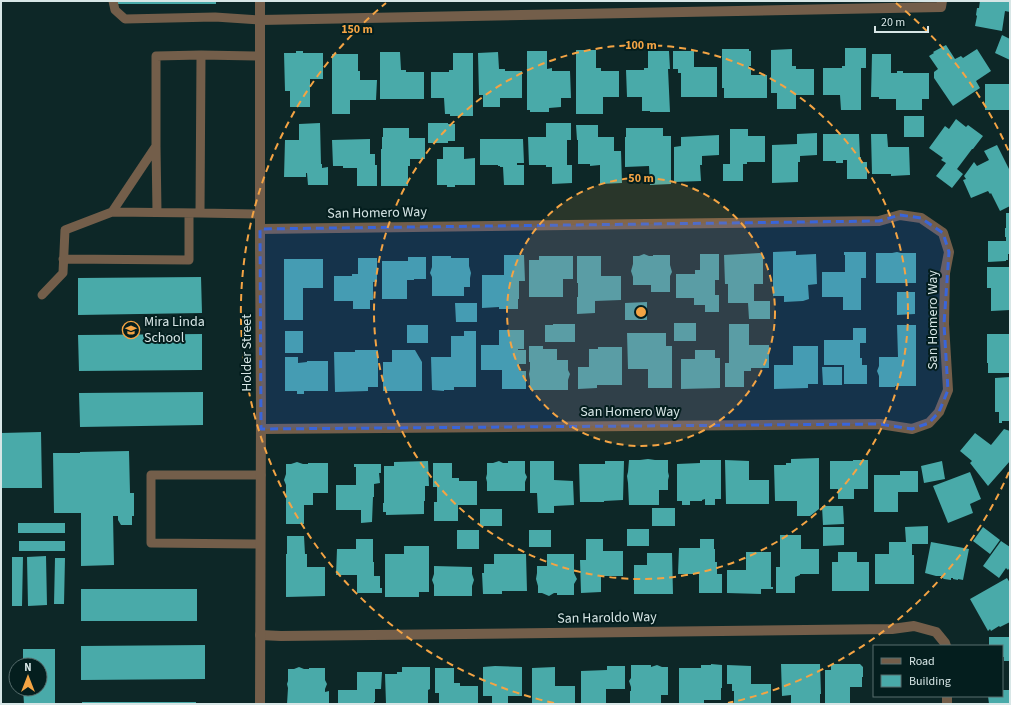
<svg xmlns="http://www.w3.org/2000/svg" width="1011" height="705" font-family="'Source Sans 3',sans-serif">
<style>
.building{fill:#49aaa9}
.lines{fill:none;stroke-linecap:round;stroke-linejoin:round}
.service{stroke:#735e4a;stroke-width:9}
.minor{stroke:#735e4a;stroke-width:10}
.tertiary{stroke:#735e4a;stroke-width:10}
.marked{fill:#3965da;fill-opacity:0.2;stroke:#3965da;stroke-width:3;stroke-dasharray:8 5;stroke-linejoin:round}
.ring{fill:none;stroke:#f4a444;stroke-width:2;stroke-dasharray:7 5}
.labels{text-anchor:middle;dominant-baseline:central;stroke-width:4;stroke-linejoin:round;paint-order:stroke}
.street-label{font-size:14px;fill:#d7e6e6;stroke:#041e1e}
.poi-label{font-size:14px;fill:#d7e6e6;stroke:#041e1e;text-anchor:start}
.centre{fill:#f4a444;stroke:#041e1e;stroke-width:2}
.ring-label{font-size:12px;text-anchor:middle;font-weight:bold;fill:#f4a444;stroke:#041e1e;stroke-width:4;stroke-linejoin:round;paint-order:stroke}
</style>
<rect width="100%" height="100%" fill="#0d2727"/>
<path class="building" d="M117,1H216V4H117Z
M980,1H1010V12L1005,11L1002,31L975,26L977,16L976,15L977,8H979Z
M1002,35L1010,39V60L995,53Z
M946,45L955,59L961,56L963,58L977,49L991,71L976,81L980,88L953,106L934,78V72L938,69L929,56L934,53L933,52Z
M845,48H866V68H861V110H841L840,95H823V68H842V66H845Z
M722,49H749V51H751V66H749V68H751V75H767V98H724V88H722Z
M792,49V66H796V69H814V95H796V109H777V93H771V50Z
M576,50H596V68H601V71H619V97H603V114H576Z
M296,51H303V53H323V79H310V107H290V91H285L284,53H296Z
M527,51H547V69L552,68V71H570L571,98H561V107L549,108V112H530V110H527Z
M648,51H669L670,69H668L670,112H650V111H642V97H627L626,70H644V68H648Z
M673,51H694V67H717V97H681V73H678V69H673Z
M380,52H400L401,70H406V72H424V99H380Z
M498,52L499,69H505V71H522V98H500V107H483V95H479L478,53Z
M453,53H473V116H450V114H445L444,98H431V72H449V70H453Z
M332,54H358V71H360V80H377L376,100H350V114H332Z
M872,54H891V73H897V71H903V73H929V99H922V110H896V99H879V97H871Z
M985,84H1010V110H985Z
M904,116H924V137H904Z
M956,119L966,127L968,125L983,136L973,149H972L957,169L963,174L952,188L936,176L946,163L941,160L943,158L929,148L945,126L949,129Z
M320,123L321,164H322V168L328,167V185H308L307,173H306V177H284L285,140H299V124Z
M428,123H448V124H455V141H448V143H428Z
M546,123H571V140H567V165H572V183L552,184V167H546V165H529L528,137H546Z
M576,125H598V137H614V151H621L622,183L600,184V165L590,166V164H578V140H577Z
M383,128H409V138H425V159H410V166H408V186H381V149H382V137H383Z
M626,128H663V136H671V184L650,185L649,166L625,167V137H626Z
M730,129H748V136H765V162H747V164H743V181H723V164H730Z
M817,133V155L800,156V162H798V182L772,183V145L797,144V134Z
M823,134H859L860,157H861V162H867V179H847V160H843V163H836V161H823Z
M871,134H887L888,147H909L910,175L891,176V174H872Z
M719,135V155L702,156V165H700L701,181L674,182V147L681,146V137Z
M370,139V154H375V165H377V186H357V168H343V166H333L332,140Z
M480,139H523L524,163H517V165H524V185H504L503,167H500V166H498V165H480Z
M997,145L1010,171V206L1000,211L991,193L990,194L988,191L971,198L963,180L966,179L964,176L974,162L977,166L989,160L984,151Z
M443,147H464V159L475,158V185H455V187H447V185H437V159H443Z
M1006,213H1010V254H1008V260H1006V261L988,262V241H1006V237H1005V228H1006Z
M796,251V255L816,254L817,284L808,285L809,299L803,301L784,302V296H773V252Z
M844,252H866V278H861V310H843V297H822V272H845V255H844Z
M897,252L901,253H916V283H876V253H892Z
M760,253V254H763V284H754V301H770V319H749L748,303H728V284H725L724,255Z
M644,254L649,256H653V255H670V265L672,272L670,276V292H651V285H633V277L631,271L633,264V256H639Z
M700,254H719V280H715V295H719V312H705V305H694V298H676V274H695V270H700Z
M504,255H524L525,281H519V299H518V309H499V307L482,308V275H504Z
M432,256H451V258H469V266L471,273L470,278V287H464V296H432V277L430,273L432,267Z
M539,256H573V279H563V297H529V260H539Z
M577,256H601V276H621V300L595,301V313L577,314V297H578V283H577Z
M408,257H426V279H414V280H407V299H382V261H408Z
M358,258H377V282H373V300H370V309H353V301H334V276H352V274H358Z
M284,259H323V288H303V320H284Z
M987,267H1010V310L991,311V288H987Z
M201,277L202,313L78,315V278Z
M897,292H915V314L897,315Z
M647,302V320H625V303Z
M455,303H477V322H456Z
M674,323H696V341H674Z
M553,324H575V342H545V325H553Z
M729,324H749V345H769V368H751V371H744V387H725V363H729Z
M407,325H428V343H407Z
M897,325H916V386H895V387H879V376L877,371L879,366V357H898Z
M853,328H866V343H860V358H862V365H867V384H844V365H824V340H853Z
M499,330H524V349H518V350H526V364H519V371H526V389H502V370H481V345H499Z
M285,331H303V353H285Z
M464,331H476V387H454V390H444V391L432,390L431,357H451V336H464Z
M627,333H666V346H672V388H648V369H628Z
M202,334V370L79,371L78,335Z
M987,334H1010V373H988V363H987Z
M529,346H543V349H557V360H568V370L570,374L568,380V390H530V380L529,374L530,369V362H529Z
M793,346H818V384H808V388L774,389V365H793Z
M598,347H622V385H597V388L578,389V367H589V349H598Z
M355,350H378V387H368V391L335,392L334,352H355Z
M392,350H415L422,362V391H383V362H392Z
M695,350H715V358H720V388L681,389V359H695Z
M285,357H298V363L307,362V361H328V391H304V394H297V391H285Z
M822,367H842V385H823Z
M1010,377V421H1002V423H999V412H995V378Z
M203,392V425L80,427L79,393Z
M1004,429L1010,431V461L988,486L970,463L972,461L960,451L975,433L991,445Z
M41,432L42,488H2L1,433Z
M129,451L130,493H134V516H132V525H121L118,520V516H113L114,565L81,566V513H54L53,453H80V452Z
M819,458V509L810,516H797V501H775L774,465H786V463H791V459Z
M648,459L655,460H668V472L669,476L668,480V490H659V505H629L628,483L627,476L628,472L629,460H640Z
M700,460H721V499H715V505H705V499L702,500V501H690V505H682V501H677V464L700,463Z
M725,460L749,461V480H769V504H726Z
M853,460H868V489H854V499H838V489H830V461H853Z
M428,461L429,486H425V501H424V514L386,515V512H383V503H384V466H394V462Z
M499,461L503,463H508V461H525V473L527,477L525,482V491H487V482L486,478L487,474V463H493Z
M530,461H554V480L573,481L574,505L554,506V513H538L537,493H530Z
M605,461H624L623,500L604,501V502H580L579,464H605Z
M942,461L945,479L924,483L921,466Z
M297,462L303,464H308V463H328V493H313V505H304V524H286V485L284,480L286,474V464H291Z
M433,463H452V478H459V481H477V505H458V521H434V502H437V487H433Z
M354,464H381V473H379L380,483L374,484V497H373L372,522L361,523V510H336V485H356V467H354Z
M900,471H918V492H898V512H874V475H900Z
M970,472L981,499L970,504L973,513L948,523L933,486Z
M822,506H843L844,524L823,525Z
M652,508H675V526H652Z
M480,509H502V526H480Z
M18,523H65V533H18Z
M928,526V544H912V555H914V584H875V554H889V542H906L905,527Z
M823,527H844V545L823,546Z
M983,527L1000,540L990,554L973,541Z
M627,529H649V546H627Z
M457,530H479V549H457Z
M529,530H551V547H529Z
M780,535H801V549H819V574H800V575L795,577V593H776V567H780Z
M287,536H304L305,554H307V567H325V596L286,597V554H287Z
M356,539H373V562H374V576H380V588H382V593H357V575H336L337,549H356Z
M586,539H603V551H623V576H601V592L581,593L580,560H586Z
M700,539H714V549H715V562H717V574H722V593H699V574H678L679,548H700Z
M19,541H65V551H19Z
M1001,541L1010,547V567L1008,570L1006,568L999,578L983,566Z
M931,542L969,549L963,580L958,579V580L953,579V578H951V580L944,579L941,577V576H936L925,573Z
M404,546H429V592H419V597H385V554H404Z
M746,552H771V587H773V589H761V594L727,593V570H746Z
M838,552H857V562H869V591H832V562H838Z
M647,553H672L673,594H634V565H647Z
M494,554H526L527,591H502V594H483L482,573H484V564H494Z
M547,554H574V573L577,579L574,584V595H557V593H554L549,596L542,593H538V586L536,579L537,573V566H547Z
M46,556L47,605L28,606L27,557Z
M12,557H23L22,606H12Z
M55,558H65L64,604H54Z
M434,566L472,567V574L474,580L472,586V596H434V585L432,580L434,574Z
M1007,578L1010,583V622L1000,627L999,626L991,631L990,629L988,631L970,599Z
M81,589H197V621H81Z
M989,637H1010V661H1004V657H1002V646H989Z
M205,645V679L81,680V646Z
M23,649H55V704H24L23,689H40V665H23Z
M711,664L722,665V688H721V700H704V704H679V668H701V665H711Z
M781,664H820L821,694H820V704H791V695L782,696Z
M831,664H860L863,667V677H862V687H850V704H825V670H831Z
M631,665H651V667L657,665L662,667H668V695H661V704H630V691H631V687L629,681L631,678Z
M727,665L751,666V684H771V704H734V691H732V684H727Z
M495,666L522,667V696H508V704H492V696H483V667Z
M607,666H625V689H606V704H581V671L607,670Z
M299,667L304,669H309V668H325V680L327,684L325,689V692L329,691V704H287L288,688L287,684L288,681V669H294Z
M402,667H430V689L428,690V704H386L385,674H397V672H402Z
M555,667V686H575V704H532V668Z
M435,668H454V683H460V686H478V704H439V693H435Z
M357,672H382L381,689H375V702H374V704H338V690H357Z
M1002,690H1010V704H989L988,696H1002Z
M82,702H196V704H82Z"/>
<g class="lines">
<path class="service" d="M113,1L115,10L125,19L215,17L260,20
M260,56L201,55L200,213L260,214
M156,146L157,212
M112,212L156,146V56L201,55
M63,259L189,260V213
M42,295L63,273L65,230L112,212L200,213
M260,544L151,543V475H261"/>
<path class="minor" d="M260,20L941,7L942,1
M260,229L879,221L900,215L921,218L943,233L949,252L945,273L944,324L948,390L939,412L929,423L912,429L880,424L261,429
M260,635L281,636L892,629L914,626L936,632L945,643L946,646
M947,696V704"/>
<path class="tertiary" d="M260,1V248L261,412L260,704"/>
</g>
<path class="marked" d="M900,215L921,218L943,233L949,252L944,324L948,390L939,412L929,423L912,429L880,424L261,429L260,229L879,221Z"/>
<circle cx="641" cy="312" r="134" fill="#f4a444" fill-opacity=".12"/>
<g class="ring">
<circle cx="641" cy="312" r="134"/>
<circle cx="641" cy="312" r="267"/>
<path d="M1009 472A401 401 0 0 1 728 703M554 703A401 401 0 0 1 386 3M896 3A401 401 0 0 1 1009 152"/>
</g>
<defs>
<symbol id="school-ring" viewBox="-11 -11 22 22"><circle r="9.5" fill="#041e1e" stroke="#f4a444" stroke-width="1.5"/><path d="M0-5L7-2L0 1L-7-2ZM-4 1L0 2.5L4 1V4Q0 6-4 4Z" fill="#f4a444"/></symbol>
</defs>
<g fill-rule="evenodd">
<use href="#school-ring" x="121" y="320" width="20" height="20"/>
</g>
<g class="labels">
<g class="street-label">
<text transform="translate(377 213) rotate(-1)">San Homero Way</text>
<text transform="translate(933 320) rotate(-90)">San Homero Way</text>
<text transform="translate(247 353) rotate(-90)">Holder Street</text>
<text x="630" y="412">San Homero Way</text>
<text transform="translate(607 618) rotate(-1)">San Haroldo Way</text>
</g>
<g class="poi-label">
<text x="144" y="322">Mira Linda<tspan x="144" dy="16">School</tspan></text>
</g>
</g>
<circle cx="641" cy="312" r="6" class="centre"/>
<g class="ring-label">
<text x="357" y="33">150 m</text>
<text x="641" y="49">100 m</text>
<text x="641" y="182">50 m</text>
</g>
<rect width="1011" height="705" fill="none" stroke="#d7e6e6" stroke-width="4"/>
<rect x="873" y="645" width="130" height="52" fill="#041e1e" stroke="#586e6e"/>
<rect x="881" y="658" width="20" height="6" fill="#735e4a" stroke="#586e6e"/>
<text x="909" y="665" font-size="12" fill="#d7e6e6">Road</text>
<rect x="881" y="675" width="20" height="12" fill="#49aaa9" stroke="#586e6e"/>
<text x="909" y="685" font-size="12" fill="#d7e6e6">Building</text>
<g transform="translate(28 677)"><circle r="19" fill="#041e1e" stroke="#586e6e"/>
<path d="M0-3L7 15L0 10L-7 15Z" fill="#f4a444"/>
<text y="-6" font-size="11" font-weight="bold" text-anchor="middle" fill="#d7e6e6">N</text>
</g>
<path d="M875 26v6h53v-6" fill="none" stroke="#d7e6e6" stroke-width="2"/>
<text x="881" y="26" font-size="12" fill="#d7e6e6" stroke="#041e1e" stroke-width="3" paint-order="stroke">20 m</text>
</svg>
